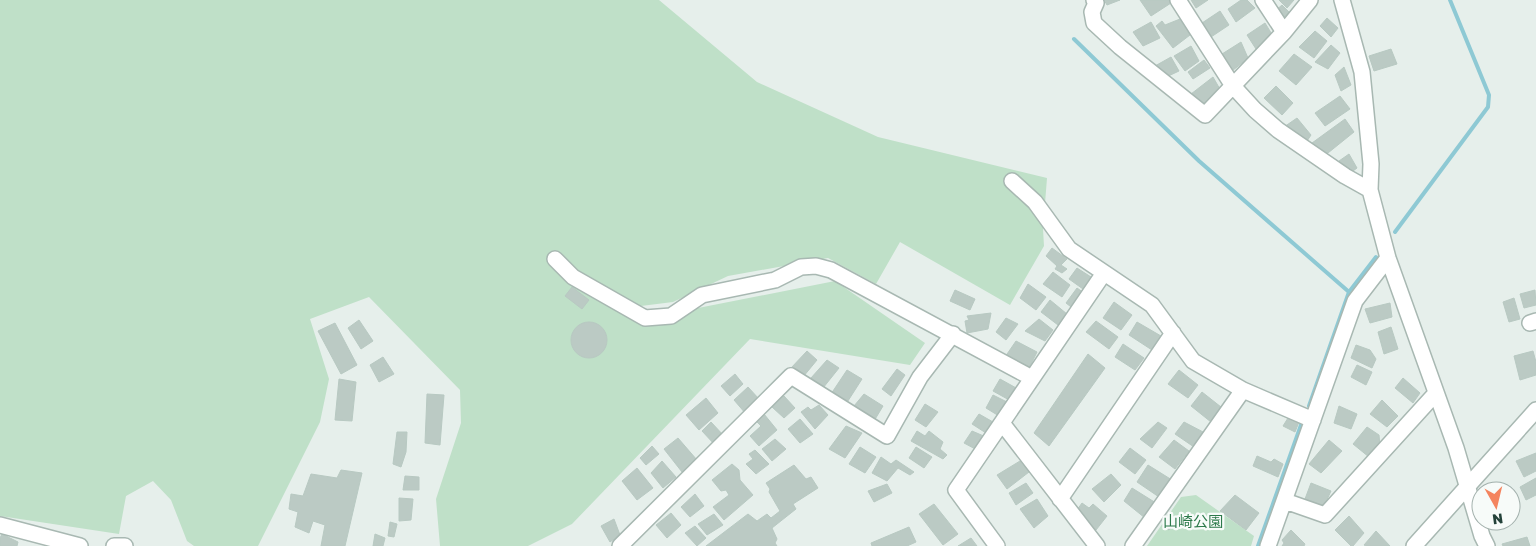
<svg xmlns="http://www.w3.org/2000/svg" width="1536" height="546" font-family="'Golos Text','Noto Sans JP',sans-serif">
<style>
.green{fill:#bfe0c8}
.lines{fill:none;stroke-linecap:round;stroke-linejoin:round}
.stream{stroke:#8ec9d4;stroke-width:4}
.building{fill:#bbcac4;stroke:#b8c9c2}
.minor-casing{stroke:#a8b8b2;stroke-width:18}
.tertiary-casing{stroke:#a8b8b2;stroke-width:18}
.minor{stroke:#fff;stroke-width:15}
.tertiary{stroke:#fff;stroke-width:15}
.labels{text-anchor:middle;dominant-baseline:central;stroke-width:4.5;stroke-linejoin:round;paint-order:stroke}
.park-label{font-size:15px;fill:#2d7a4b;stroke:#f7fbf9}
</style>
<rect width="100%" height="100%" fill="#e6efeb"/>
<path class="green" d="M0,0H659L757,82L878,137L1047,178L1043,229L1044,246L1010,305L900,242L876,284L828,258L728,276L673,302L641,306L638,323L667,324L693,309L835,281L925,343L910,365L750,339L572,524L528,546H440L436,499L461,423L460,390L369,297L310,319L329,379L320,422L258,546H194L187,541L171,500L153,481L126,496L119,534L0,516Z
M1196,495L1254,536L1251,546H1147L1181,497Z"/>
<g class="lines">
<path class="stream" d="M1074,39L1199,161L1349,292
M1395,232L1488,107L1489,95L1450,0
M1309,406L1349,292L1376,257
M1258,546L1301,425"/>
</g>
<path class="building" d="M1104,0H1120L1107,5Z
M1140,0H1169L1171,3L1151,16Z
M1191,0H1208L1196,8Z
M1241,0H1247L1255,8L1236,22L1228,9Z
M1279,0H1294L1287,8Z
M1282,5L1289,12L1282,19L1275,11Z
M1220,11L1229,25L1211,37L1202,23Z
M1327,18L1338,28L1331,37L1320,26Z
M1180,19L1190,35L1173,48L1156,26L1162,21L1165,25Z
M1151,22L1160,38L1143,46L1133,32Z
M1265,23L1273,36L1256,49L1247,35Z
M1315,31L1327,41L1314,58L1299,47Z
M1241,42L1248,58L1232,71L1222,54Z
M1331,45L1340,53L1328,69L1315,62Z
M1191,46L1199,61L1185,71L1174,56Z
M1391,49L1397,64L1374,71L1369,56Z
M1294,54L1312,67L1296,85L1279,71Z
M1171,57L1179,71L1164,78L1155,66Z
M1204,60L1210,68L1193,79L1188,72Z
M1344,67L1351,85L1341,91L1335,75Z
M1213,77L1221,91L1204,106L1191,94Z
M1276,86L1293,103L1282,115L1264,98Z
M1340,96L1350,109L1325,126L1315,113Z
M1297,118L1311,135L1305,144L1284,127Z
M1345,119L1354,132L1323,157L1312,143Z
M1349,154L1357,168L1349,174L1339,161Z
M1052,248L1067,259L1061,265L1067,269L1062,273L1055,269L1057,266L1046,256Z
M1077,268L1091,277L1083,289L1069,279Z
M1053,272L1070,285L1062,297L1043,284Z
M1028,284L1046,297L1036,310L1020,298Z
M572,287L589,300L582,309L565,296Z
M1077,288L1087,295L1075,310L1066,303Z
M955,290L975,299L970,310L950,301Z
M1535,290L1536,305L1524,308L1520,294Z
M1514,298L1520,319L1509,322L1503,302Z
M1050,300L1067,314L1058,325L1041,312Z
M1114,302L1132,315L1121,330L1103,318Z
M1390,303L1392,317L1370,323L1365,309Z
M991,313L988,329L967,333L965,321L969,320L967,316Z
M1006,318L1018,324L1006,340L996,332Z
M1039,319L1053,330L1045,341L1025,331Z
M359,320L373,341L361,349L348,328Z
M1096,321L1118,337L1109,349L1086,332Z
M571 340a18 18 0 1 1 36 0a18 18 0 1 1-36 0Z
M1137,322L1161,336L1152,350L1129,335Z
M335,323L357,365L341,374L318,331Z
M1391,327L1398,349L1384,354L1378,332Z
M1016,341L1037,352L1029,368L1005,357Z
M1123,344L1144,358L1135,370L1115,357Z
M1356,345L1370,350L1376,359L1372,368L1351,358Z
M807,351L817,360L803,377L791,368Z
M1533,351L1536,362V375L1520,380L1514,356Z
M1088,354L1105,368L1049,446L1034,433Z
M383,357L394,374L379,382L370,365Z
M827,360L839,368L823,388L811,378Z
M1357,365L1372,372L1366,385L1351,377Z
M897,369L905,375L891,396L882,389Z
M847,370L862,379L846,404L831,394Z
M1179,370L1198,385L1188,398L1168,384Z
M735,374L743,384L730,396L721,386Z
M1403,378L1420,393L1413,403L1395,388Z
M339,379L356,382L352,421L335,420Z
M1000,379L1018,389L1011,401L993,391Z
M748,387L759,399L746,414L734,400Z
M1202,392L1221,407L1211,422L1191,406Z
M427,394L444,395L440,445L425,443Z
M864,394L883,406L874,421L854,406Z
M993,395L1007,402L999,416L986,408Z
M784,396L795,408L784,418L772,407Z
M706,398L718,413L699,430L686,415Z
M1382,400L1398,416L1387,427L1370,414Z
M925,404L938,412L926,427L915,420Z
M819,405L828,415L815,429L801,412L808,407L811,410Z
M1339,406L1357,414L1351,429L1334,423Z
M764,414L777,430L759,446L750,436L761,426L756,421Z
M979,414L993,422L986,433L972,424Z
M1288,418L1299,422L1295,432L1283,426Z
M800,419L813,434L800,443L788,429Z
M711,422L724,436L715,445L702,431Z
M1158,422L1167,428L1152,448L1140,439Z
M1184,422L1205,433L1194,447L1175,434Z
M846,426L862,433L845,458L829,449Z
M1367,427L1379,435L1380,446L1369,457L1353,444Z
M917,431L925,436L929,431L943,442L940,449L947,455L943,459L911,441Z
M972,431L986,437L979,451L964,443Z
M397,432H407L406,452L401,467L393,464Z
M678,438L697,460L682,472L664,449Z
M775,439L786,449L772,461L762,449Z
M1174,440L1189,451L1175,469L1159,457Z
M1329,440L1342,451L1321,473L1309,464Z
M652,446L659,454L646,465L640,458Z
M860,447L876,457L865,473L849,464Z
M916,447L932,457L924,468L909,458Z
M1130,448L1146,460L1135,474L1119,462Z
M755,450L769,464L756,474L746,464L753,459L749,454Z
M1536,453V471L1524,477L1516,461Z
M1257,456L1271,462L1274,459L1283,464L1278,477L1253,466Z
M881,457L891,464L896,460L914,472L910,475L898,468L887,481L872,473Z
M662,461L676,477L663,488L651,473Z
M1020,461L1029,472L1007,489L997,475Z
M732,464L739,470L740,480L753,495L724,520L713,507L729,495L726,490L721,491L712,480Z
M794,465L806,479L811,477L818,488L793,504L796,509L772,528L777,539L775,543L777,546H706L748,514L757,521L767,514L771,518L780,511L769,492L770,489L766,483Z
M1148,465L1172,480L1159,497L1137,482Z
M637,468L653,488L637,500L622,481Z
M341,470L362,473L345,546H321L325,525L313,521L309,533L295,527L298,512L289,509L291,494L303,496L311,474L337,478Z
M1111,474L1121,485L1104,502L1092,489Z
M405,476L419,477V490H403Z
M1536,478V495L1526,500L1520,487Z
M1026,483L1033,493L1016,505L1009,493Z
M1311,483L1331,491L1324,506L1305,499Z
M887,484L892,493L874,502L868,491Z
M1511,487L1518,501L1511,506V491H1501Z
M1132,488L1156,503L1145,518L1124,501Z
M695,494L704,506L690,517L681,507Z
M1235,495L1259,513L1246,530L1220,511Z
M399,498L413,499L411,520L399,521Z
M1037,499L1048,516L1034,528L1020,509Z
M1082,503L1089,508L1093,504L1107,516L1096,530L1077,510Z
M934,504L958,534L943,545L919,514Z
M671,513L681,525L667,538L656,525Z
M714,514L723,525L707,535L698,524Z
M1349,516L1364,533L1353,546H1351L1335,530Z
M1169,517L1176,522L1169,530L1162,526Z
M614,519L620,535L610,542L601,526Z
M390,522L397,524L394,537L388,536Z
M695,526L706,538L697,546L685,533Z
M909,527L916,542L907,546H872L871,543Z
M1291,530L1305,544L1304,546H1282L1284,543L1282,540Z
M1376,531L1390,546H1366L1364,545Z
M2,534L18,542L17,546H0V538Z
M375,534L385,538L383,546H373Z
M1527,537L1530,546H1503L1502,544Z
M971,538L977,546H958Z"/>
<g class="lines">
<defs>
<path id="minor" d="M1094,0L1096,3L1092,12L1094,23L1120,47L1205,115L1284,32L1310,0
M1178,0L1233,86L1255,110L1278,130L1345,176L1370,190
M1263,0L1284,32
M1342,0L1362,72L1371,164L1370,190L1388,258L1456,448L1482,536L1487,546
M1012,181L1035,202L1069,249L1152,305L1193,361L1243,390L1313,420
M555,259L573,277L645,318L671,316L702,295L775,280L801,267L816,266L831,270L1032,378
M1530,323L1536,321
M1002,423L1097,546
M1060,499L1173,333
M1285,501L1325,515L1436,393
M0,525L80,546
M114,546H125
M620,546L791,376L887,436L920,377L953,334
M997,546L956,490L1104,273
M1133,546L1243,390
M1268,546L1355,301L1388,258"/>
<path id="tertiary" d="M1414,546L1536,410"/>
</defs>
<use href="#minor" class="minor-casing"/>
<use href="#tertiary" class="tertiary-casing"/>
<use href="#minor" class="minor"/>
<use href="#tertiary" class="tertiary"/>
</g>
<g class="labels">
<g class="park-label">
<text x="1193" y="521">山崎公園</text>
</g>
</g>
<g transform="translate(1496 506) rotate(172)"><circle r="24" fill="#f7fbf9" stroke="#a3b1ad"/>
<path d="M0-4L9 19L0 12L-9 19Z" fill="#f4845f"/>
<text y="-8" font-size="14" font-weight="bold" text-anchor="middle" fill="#24423a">N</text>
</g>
</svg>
